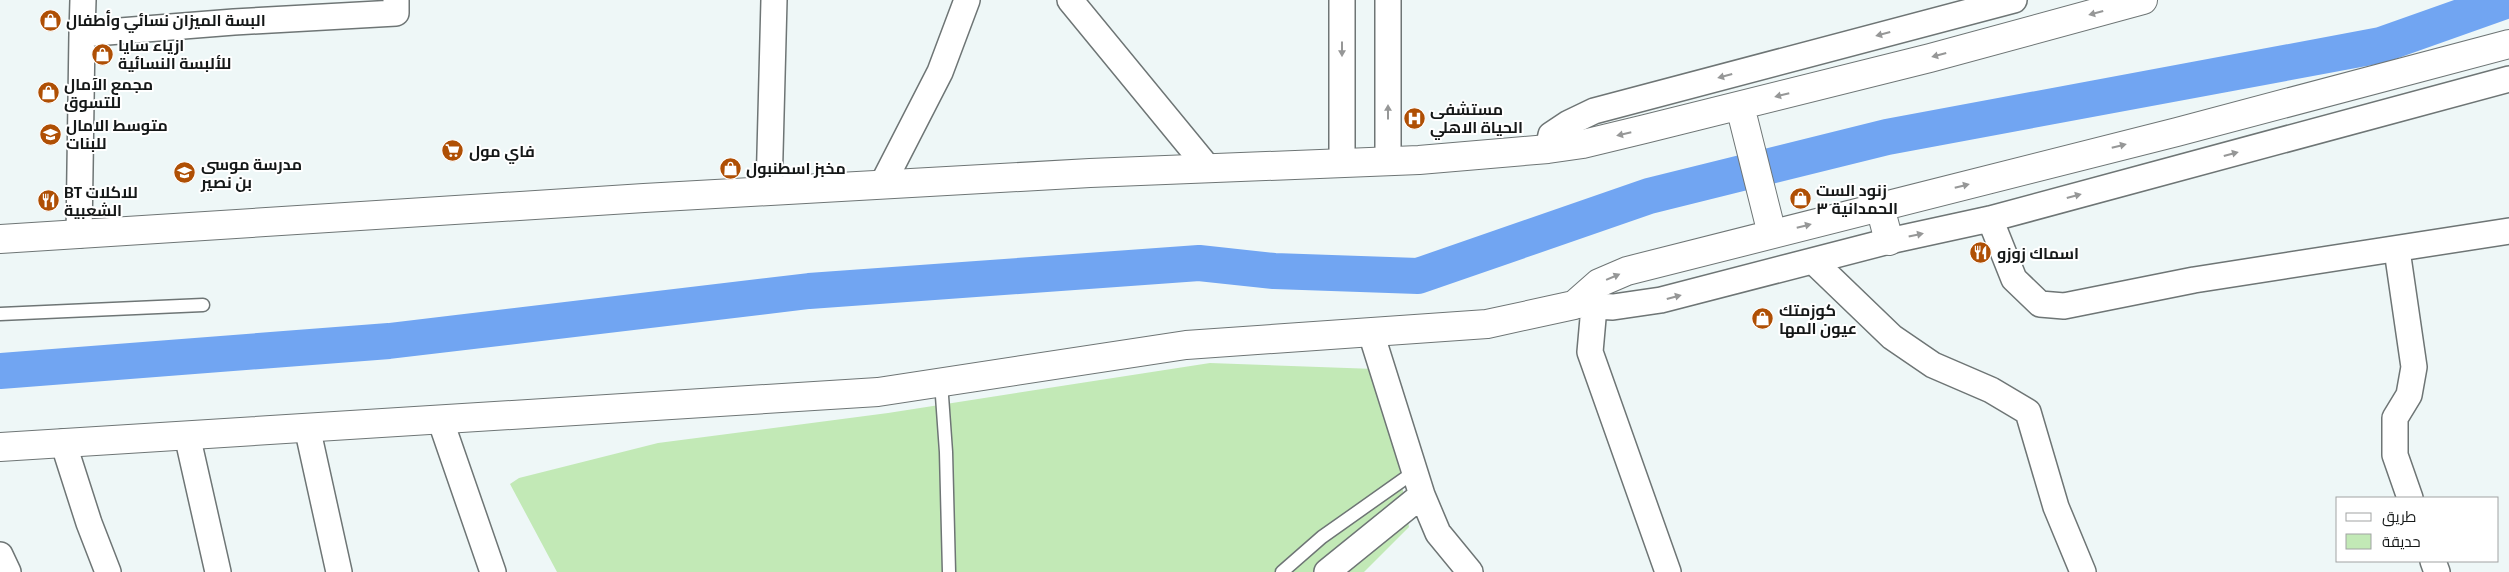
<svg xmlns="http://www.w3.org/2000/svg" width="2509" height="572" font-family="Georgia,Cairo,serif">
<style>
.green{fill:#c2e9b6}
.lines{fill:none;stroke-linecap:round;stroke-linejoin:round}
.river{stroke:#71a5f2;stroke-width:36}
.service-casing{stroke:#6e7575;stroke-width:15}
.minor-casing{stroke:#6e7575;stroke-width:28}
.tertiary-casing{stroke:#6e7575;stroke-width:30}
.service{stroke:#fff;stroke-width:12}
.minor{stroke:#fff;stroke-width:25}
.tertiary{stroke:#fff;stroke-width:28}
.oneway{fill:#969797}
.labels{text-anchor:middle;dominant-baseline:central;stroke-width:4;stroke-linejoin:round;paint-order:stroke}
.poi-label{font-size:16px;font-weight:bold;fill:#151818;stroke:#fff;text-anchor:start}
</style>
<rect width="100%" height="100%" fill="#eef7f7"/>
<path class="green" d="M1210,363L1375,369L1399,466L1409,527L1364,572H557L510,484L519,478L658,443L888,413Z"/>
<g class="lines">
<path class="river" d="M0,371L389,341L809,291L1199,263L1274,271L1418,276L1649,196L1887,137L2381,45L2508,0"/>
<defs>
<path id="service" d="M0,314L203,305
M941,382L946,452L949,572
M1282,572L1322,537L1414,472"/>
<path id="minor" d="M83,0L82,34L234,22L396,13V0
M1070,0L1208,168
M1388,0V161
M1548,149L1551,135L1569,123L1594,111L2014,0
M1342,163V0
M882,185L940,72L967,0
M769,191L774,0
M1990,219L2014,279L2040,304L2064,306L2194,280L2509,231
M79,235L82,34
M2397,250L2414,367L2409,395L2395,418V455L2410,498
M1813,261L1892,337L1933,365L1991,390L2028,412L2056,507L2083,572
M1574,305L1613,307L1661,300L1889,241L1990,219L2509,79
M1594,307L1590,352L1668,572
M1371,333L1422,495L1438,533L1470,572
M440,419L493,572
M307,427L339,572
M187,435L218,572
M63,442L89,523L108,572
M0,555L8,572
M2433,561L2437,572
M1327,572L1422,495"/>
<path id="tertiary" d="M1740,106L1772,234
M1880,207L1889,241
M0,239L644,198L1090,173L1419,160L1548,149L1583,144L1645,129L1930,58L2143,0
M0,447L878,392L1186,345L1487,324L1574,305L1599,283L1627,271L2177,132L2509,44"/>
</defs>
<use href="#service" class="service-casing"/>
<use href="#minor" class="minor-casing"/>
<use href="#tertiary" class="tertiary-casing"/>
<use href="#service" class="service"/>
<use href="#minor" class="minor"/>
<use href="#tertiary" class="tertiary"/>
</g>
<defs><path id="oneway-solid" d="M-6-.8H1V-3.2L6.5 0L1 3.2V.8H-6Z" transform="scale(1.25)"/></defs>
<g class="oneway">
<use href="#oneway-solid" transform="translate(2096 13) rotate(165)"/>
<use href="#oneway-solid" transform="translate(1883 34) rotate(165)"/>
<use href="#oneway-solid" transform="translate(1342 49) rotate(90)"/>
<use href="#oneway-solid" transform="translate(1939 55) rotate(165)"/>
<use href="#oneway-solid" transform="translate(1725 76) rotate(165)"/>
<use href="#oneway-solid" transform="translate(1782 95) rotate(166)"/>
<use href="#oneway-solid" transform="translate(1388 112) rotate(-90)"/>
<use href="#oneway-solid" transform="translate(1624 134) rotate(167)"/>
<use href="#oneway-solid" transform="translate(2119 146) rotate(-14)"/>
<use href="#oneway-solid" transform="translate(2231 154) rotate(-15)"/>
<use href="#oneway-solid" transform="translate(1962 186) rotate(-14)"/>
<use href="#oneway-solid" transform="translate(2074 196) rotate(-15)"/>
<use href="#oneway-solid" transform="translate(1804 226) rotate(-14)"/>
<use href="#oneway-solid" transform="translate(1916 235) rotate(-12)"/>
<use href="#oneway-solid" transform="translate(1613 277) rotate(-23)"/>
<use href="#oneway-solid" transform="translate(1674 297) rotate(-15)"/>
</g>
<defs>
<symbol id="shop-disc" viewBox="-11 -11 22 22"><circle r="9.5" fill="#af4f04" stroke="#fff"/><path d="M-5-2.5h2.3a2.7 3.5 0 0 1 5.4 0H5L5.5 6h-11ZM-1.5-2.5h3a1.5 2.3 0 0 0-3 0Z" fill="#fff"/></symbol>
<symbol id="hospital-disc" viewBox="-11 -11 22 22"><circle r="9.5" fill="#af4f04" stroke="#fff"/><path d="M-5-5h3v3.5h4V-5h3V5h-3V1.5h-4V5h-3Z" fill="#fff"/></symbol>
<symbol id="school-disc" viewBox="-11 -11 22 22"><circle r="9.5" fill="#af4f04" stroke="#fff"/><path d="M0-5L7-2L0 1L-7-2ZM-4 1L0 2.5L4 1V4Q0 6-4 4Z" fill="#fff"/></symbol>
<symbol id="supermarket-disc" viewBox="-11 -11 22 22"><circle r="9.5" fill="#af4f04" stroke="#fff"/><path d="M-6-5.5h2.5l.6 2H6L4.5 2H-2.5L-4.4-4H-6ZM-1.5 3.2a1.3 1.3 0 1 0 .1 0ZM3 3.2a1.3 1.3 0 1 0 .1 0Z" fill="#fff"/></symbol>
<symbol id="restaurant-disc" viewBox="-11 -11 22 22"><circle r="9.5" fill="#af4f04" stroke="#fff"/><path d="M-5-6h1v4h1v-4h1v4h1v-4h1v5L-1.5 .5V6h-2V.5L-5-1ZM5-6V6H3V1.5H1.5Q1.5-4 5-6Z" fill="#fff"/></symbol>
</defs>
<g fill-rule="evenodd">
<use href="#shop-disc" x="38" y="8" width="25" height="25"/>
<use href="#shop-disc" x="90" y="42" width="25" height="25"/>
<use href="#shop-disc" x="36" y="80" width="25" height="25"/>
<use href="#hospital-disc" x="1402" y="106" width="25" height="25"/>
<use href="#school-disc" x="38" y="122" width="25" height="25"/>
<use href="#supermarket-disc" x="440" y="138" width="25" height="25"/>
<use href="#shop-disc" x="718" y="156" width="25" height="25"/>
<use href="#school-disc" x="172" y="160" width="25" height="25"/>
<use href="#shop-disc" x="1788" y="186" width="25" height="25"/>
<use href="#restaurant-disc" x="36" y="188" width="25" height="25"/>
<use href="#restaurant-disc" x="1968" y="240" width="25" height="25"/>
<use href="#shop-disc" x="1750" y="306" width="25" height="25"/>
</g>
<g class="labels">
<g class="poi-label">
<text x="66" y="20">البسة الميزان نسائي وأطفال</text>
<text x="118" y="45">ازياء سايا<tspan x="118" dy="18">للألبسة النسائية</tspan></text>
<text x="64" y="84">مجمع الآمال<tspan x="64" dy="18">للتسوق</tspan></text>
<text x="1430" y="109">مستشفى<tspan x="1430" dy="18">الحياة الاهلي</tspan></text>
<text x="66" y="125">متوسط الامال<tspan x="66" dy="18">للبنات</tspan></text>
<text x="469" y="151">فاي مول</text>
<text x="201" y="164">مدرسة موسى<tspan x="201" dy="18">بن نصير</tspan></text>
<text x="746" y="168">مخبز اسطنبول</text>
<text x="1816" y="190">زنود الست<tspan x="1816" dy="18">الحمدانية ٣</tspan></text>
<text x="64" y="192">BT للاكلات<tspan x="64" dy="18">الشعبية</tspan></text>
<text x="1997" y="253">اسماك زوزو</text>
<text x="1779" y="310">كوزمتك<tspan x="1779" dy="18">عيون المها</tspan></text>
</g>
</g>
<rect x="2336" y="497" width="162" height="65" fill="#ffffff" stroke="#a1a3a3"/>
<rect x="2346" y="513" width="25" height="8" fill="#ffffff" stroke="#a1a3a3"/>
<text x="2382" y="522" font-size="15" fill="#151818">طريق</text>
<rect x="2346" y="534" width="25" height="15" fill="#c2e9b6" stroke="#a1a3a3"/>
<text x="2382" y="547" font-size="15" fill="#151818">حديقة</text>
</svg>
